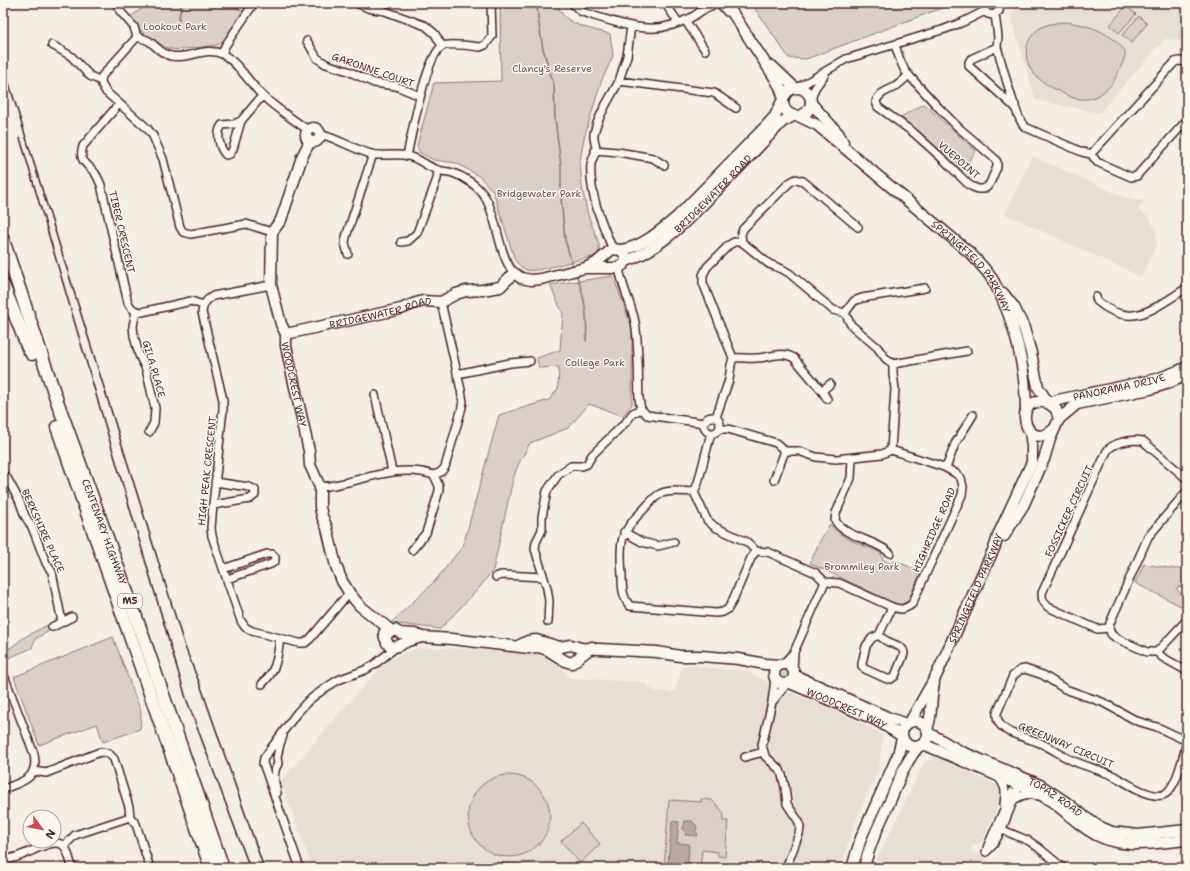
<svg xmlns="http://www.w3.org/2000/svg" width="1190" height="871" font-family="'Shantell Sans',sans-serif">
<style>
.built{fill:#e7dfd6}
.green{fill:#dbd0c9;stroke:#92787a}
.water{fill:#baa7a5;stroke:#8d7174}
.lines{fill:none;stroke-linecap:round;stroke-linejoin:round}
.stream{stroke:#8d7174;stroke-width:1.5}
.street-casing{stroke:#4a1f2b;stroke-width:10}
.secondary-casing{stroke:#4a1f2b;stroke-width:13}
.highway-casing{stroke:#4a1f2b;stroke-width:15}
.street{stroke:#fbf7ec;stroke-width:7}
.secondary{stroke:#fbf7ec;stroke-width:10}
.highway{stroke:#fbf7ec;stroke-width:12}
.rail{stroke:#4a1f2b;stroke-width:1.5}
.labels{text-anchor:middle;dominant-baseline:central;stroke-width:3;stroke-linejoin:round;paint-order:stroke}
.shield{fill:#fbf7ec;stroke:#7f6065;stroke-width:1}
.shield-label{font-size:9px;font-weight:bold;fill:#4a1f2b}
.park-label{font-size:10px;fill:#6e4b52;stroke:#fbf7ec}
.street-label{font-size:10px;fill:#4a1f2b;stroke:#fbf7ec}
</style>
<rect width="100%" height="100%" fill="#f4eee4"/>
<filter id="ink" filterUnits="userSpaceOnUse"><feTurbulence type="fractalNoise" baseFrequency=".025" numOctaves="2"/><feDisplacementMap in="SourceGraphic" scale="8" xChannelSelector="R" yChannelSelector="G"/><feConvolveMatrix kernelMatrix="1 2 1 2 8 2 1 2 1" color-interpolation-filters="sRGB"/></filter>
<g filter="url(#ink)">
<path class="built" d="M1023,3H1187V41L1165,39L1099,113L1036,100L1010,14L1015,11L1014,8Z
M1032,156L1124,197L1144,201L1138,210L1150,218L1156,231L1157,244L1141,277L1005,214Z
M418,648H449L544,654L553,659L570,678L643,682L654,691L675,692L682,665L746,671L766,681L783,694L791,692L834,710L879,732L883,738L878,771L863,802L848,843L842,868H565L486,862H456L451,868H312L281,781L350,701L388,660Z
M937,757L1001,788V799L981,843L973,845L970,851L979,854L988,860L984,868H874L875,863L924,762Z"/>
<path class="green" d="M150,3H229L244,12L226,38L218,45L176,50L167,48L142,32L130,17Z
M500,3H558C559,6 559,10 561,12C569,26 596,30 610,34L613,56L601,82L584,138L580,161L582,187L588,215L599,244V251L597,255L589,258C575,259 538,273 527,270C521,268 518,264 515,260L493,191L479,176L456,163L434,160L420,153L417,146L434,83L501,81Z
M751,3H955L806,59L789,58Z
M1126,6L1136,14L1119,33L1110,25Z
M1139,16L1147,24L1131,43L1122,35Z
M1062,22C1085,23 1111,32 1125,51C1126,60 1119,69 1116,77C1110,90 1094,101 1079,99C1071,98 1064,94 1057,90C1049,86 1040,81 1034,74C1022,59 1024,37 1042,27C1048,24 1056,23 1062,22Z
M924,104L976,151L962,171L901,117Z
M613,276L632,327V404L623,416L589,404L568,428L530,443L518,465L513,479L493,570L479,588L440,629L391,623L435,581L463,546L499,415L549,400L558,389L559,367L539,368L537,358L560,350L563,314L550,285Z
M830,524C838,538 866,546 881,553L883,560L890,563L896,561L921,572L908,601L900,605L896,604L810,563L820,541Z
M1144,564L1176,569L1187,567V584L1176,588L1187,602V609L1135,583Z
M53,622L49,631L35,639L32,648L4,660L3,659V652L12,647L23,638Z
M113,637L141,712L140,729L103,742L97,724L39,745L14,677Z
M777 674a7 7 0 1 1 14 0a7 7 0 1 1-14 0Z
M468 816a41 41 0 1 1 82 0a41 41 0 1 1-82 0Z
M701,799L712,800L724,813L723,821H728L725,857L718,856V852L702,850L700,868H664L669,800L701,802Z
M581,823L600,844L580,863L561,841Z
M456,862H486L565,868H451Z"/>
<path class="water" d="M672,821L679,822L677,843L689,844L688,865L668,863Z
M685,821H692L696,825L697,829L695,832L698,834L697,836L685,835L686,831L683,829Z"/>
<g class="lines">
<path class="stream" d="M537,3L538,18L543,49L554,85L555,118L561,166V198L565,240L573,267
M177,27L182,3
M576,274C585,297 588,316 586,341"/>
<defs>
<path id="street" d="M117,3L120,11L134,27L137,37
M356,3L368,8L385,11L426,26L435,34L442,46
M572,3L577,8L582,12C606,19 643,34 668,26C674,25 680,22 686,20C699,15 706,3 721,5L727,12
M665,3L678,22
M985,3V11L988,14L993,15L999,11L1000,7L999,3
M995,14L998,37L997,47C1001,60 1016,120 1025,127L1082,152L1091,154L1097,162L1131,177L1137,176L1140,172L1187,120
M685,20L705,50
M307,41L317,58L326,64L348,71L374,83L396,86L420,96
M52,45L71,56L90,76L101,81
M895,45L900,60L905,71L939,108L959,128L994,158L997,162V167L990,183L987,187L983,189H978L973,187L969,185L945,161L914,133L878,107L876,102C879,92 888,91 896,86C901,83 904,79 909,75
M997,47L971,59L969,62V66L1011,104L1015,105
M222,54L225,46L254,3
M101,81L102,85L106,92L147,128L153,136L163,159L180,227L183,232L191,234L246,224L272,232
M101,81L102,76L137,37C141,38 145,39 149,41C156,46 161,54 171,56C188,60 206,46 222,54C237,61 250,84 262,95C276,109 293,119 308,130
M619,81L627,56L631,26
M799,87L846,59L945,29L963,22L985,11
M811,99L815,88L825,74
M119,104L83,146C78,162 87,163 95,173C98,177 99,181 101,185L128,303C132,310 135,311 142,312L191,301L203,305
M241,121L234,124L222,125C216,133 219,148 226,155L230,154L233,149L241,121L262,96
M320,134C338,139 354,149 371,154C384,157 396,153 408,156C419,158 427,167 438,170C443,172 448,171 453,173C465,177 478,186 485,197C498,218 498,255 514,273
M595,150L618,152L653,158L664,165
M1091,154L1175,62L1179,61L1187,62
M407,156C411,137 427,52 443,46C449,43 472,46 480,47L485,45L492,36L491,3
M401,242L408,241L417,233L437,179L438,170
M742,242L741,235L743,229L789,183L796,179L803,181L858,227
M615,249L611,245C600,219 589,192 591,164C592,159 595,155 596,149C596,144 593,140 594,134C597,117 611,97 619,81L714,93L736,108
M348,254L345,243L346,237L373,154
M619,268C622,287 631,303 635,322C639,345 638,375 639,399L641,409L647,415L704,423
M271,285L213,296C206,300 203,304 202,312L223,400V409L213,505L211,528L212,536L241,621L245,627L252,631L299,643H305L310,639L342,601L350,594
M1096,297L1097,301C1132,331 1155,307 1187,288
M136,311L133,326L134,336L139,355L146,369L155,408L154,423L149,432
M845,313L854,301L862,298L925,288
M733,358C741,357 748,359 756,358C771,358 780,350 794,358L822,391
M893,364L967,351
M457,374L510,363L530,361
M375,395L392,471
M827,399L822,391L830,384
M704 425a8 8 0 1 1 16 0a8 8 0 1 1-16 0Z
M716,417L729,380L731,365L733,358L703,283V275L707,267L729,245L734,242H742L769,264L782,269L789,273L833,310L845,313L851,325L877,347L886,359L893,364V374L895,389L891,450
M720,429H728L776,443L785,451H799L816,457L836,459L882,454L891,450L944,467L955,473L961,478L963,487L962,495L912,604C904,610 901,610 892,607L839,583L825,582
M711,433L698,483L694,492L707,520L715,527L747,542L756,551L768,552L816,573L825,582
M852,457L851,478L836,513L835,520C842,536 876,540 890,553
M946,468L955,444L973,415
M3,474L7,478L19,500L25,516L32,527L46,563L52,572L62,622
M774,480L785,451
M320,487C358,484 395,462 434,475L441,472L445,467L461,411L463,402L461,390L441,302
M694,492C684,492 669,489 660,494C654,497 649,504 644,509C620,532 619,542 622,575C622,586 622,597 630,606L716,613L723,612L728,609L732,602L751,558L756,551
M213,505L250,499L255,495V490L249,487L215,482
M624,532L642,542L658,546L674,542
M412,550L426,533L439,491V486L434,475
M223,569L267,554H272L275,557V561L271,564L227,579
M496,577L501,575L543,577
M548,622L549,601L547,588L535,549L536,542L542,530V517L547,491L558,475L571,466H582L587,464L592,455L626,422L633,413L641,409
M52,627L72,617
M1109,628L1097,629L1048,607C1043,602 1042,600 1042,593L1107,451C1113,442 1133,439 1143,441L1187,479
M879,635C881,637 884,640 887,641C893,645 904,645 904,654L895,676L891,679H887L865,669L862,666V663L866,646L872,638L879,635L892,607
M1157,652H1147L1116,638L1111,634L1109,628L1110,623L1148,537L1187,491
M1157,652L1187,620
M1157,652L1162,657L1185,670
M783,664L794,652L825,582
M1025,669L1043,675L1065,689L1102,702L1137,721L1157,727L1187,741C1184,754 1177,787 1165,794C1152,801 1124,781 1112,775C1098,769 1083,766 1069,759C1059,754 1050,747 1040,743C1026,736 995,734 997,713L1013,676L1020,670Z
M793,670L794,652
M3,673L34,754C39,779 22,782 3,789
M775,680L772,702L762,745L765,756L780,770L782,775L785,787L787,804L799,822L800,827L799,834L786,868
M262,684C277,670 277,658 280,639
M773,701L786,685
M745,757L763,752
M34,771L46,773L100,752C107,752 110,754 114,759L129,807L130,817L136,824L150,868
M998,777C1006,787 1006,791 1004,804
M277,793C275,784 272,772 278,764L277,757L280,744L283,736
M1014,800C1021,795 1027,793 1036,796
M998,828L1029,841L1039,848L1063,868
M64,846L75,835L130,817
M986,852L993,845L1002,829L1021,782
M986,852L988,845L1012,792
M3,859C19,862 50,836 63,845C69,850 69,861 73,868
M300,868L263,763L264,758L296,714L309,700L327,687L338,680L365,670L375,664L395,648"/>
<g id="secondary">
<path d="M726,3L775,78L780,87L783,96"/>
<path d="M772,66L794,87"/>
<circle cx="797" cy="102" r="14"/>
<path d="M811,103L838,133L843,142"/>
<path id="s1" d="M798,116L817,125L970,253C979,263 989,272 995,284C1015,321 1026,370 1026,411"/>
<circle cx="313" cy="135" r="7"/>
<path id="s2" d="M310,141L302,157L281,220L272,232L271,285L281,324L286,334V346L309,451L310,465L320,487V507L322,516L327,528L336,566L342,581L350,594L360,606L392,631"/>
<path d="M621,250C642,247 660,231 677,217L766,126L775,116L782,101"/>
<path id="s3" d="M626,261C661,249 688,219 714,193C737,170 759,146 782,122L793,116"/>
<path d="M1003,293L1014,307L1024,328L1031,353L1038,387L1048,403L1056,409L1059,419L1050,439L1044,459L1024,504L1004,536"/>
<path id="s4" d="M286,334L401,309L413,304L423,301L441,302L456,294L466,291L482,290L500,287L514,273L521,278L531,280L541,279L585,268L596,263L612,249L621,250L625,255L626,261L624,264L619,268H585"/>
<path d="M1048,403C1010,392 1024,456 1054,429"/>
<path id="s5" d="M1050,403L1058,400L1157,379L1178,371L1187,367"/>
<path d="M1059,419L1077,404L1150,389L1166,384L1187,375"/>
<path d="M384,633L387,643L392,647L398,646L408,641L422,637"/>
<path d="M385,638L388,633L395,630L400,633L415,634L422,637L452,639L529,648C534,647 540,647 545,649C554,652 562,662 572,663L592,647"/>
<path d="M518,646L528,641L536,640L560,647L571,645L581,648L657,652L680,656H701L739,659L765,664L780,665"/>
<circle cx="784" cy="674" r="10"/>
<path d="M794,675L887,717L906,724"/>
<path id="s6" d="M790,683L876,720L902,736"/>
<circle cx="915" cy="734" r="13"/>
<path id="s7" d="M910,722L936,676L995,546L999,533L1032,462V447L1030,431"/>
<path d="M927,729C933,715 930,699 934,684"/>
<path id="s8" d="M928,733L936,737L960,751L1040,785L1067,803L1086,818L1098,826L1112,832L1138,835L1187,830"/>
<path d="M923,744L1036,792C1042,796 1049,799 1054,803C1066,812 1076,822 1088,830C1117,851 1154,843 1187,840"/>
<path d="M852,868L861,838L898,755L902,738"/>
<path d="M864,868C869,845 880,823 890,801C898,782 905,762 919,746"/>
</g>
<g id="highway">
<path id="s9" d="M3,240L57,401L140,628L223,868"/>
<path d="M3,285L28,348L32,354"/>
<path d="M57,427L211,868"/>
</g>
</defs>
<use href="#street" class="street-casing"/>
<use href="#secondary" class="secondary-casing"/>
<use href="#highway" class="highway-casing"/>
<use href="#street" class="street"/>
<use href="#secondary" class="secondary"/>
<use href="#highway" class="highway"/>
<path class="rail" d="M3,64L185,647L201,687L264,868
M20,138L186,698L250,868"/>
</g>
</g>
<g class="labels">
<rect class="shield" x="118" y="594" width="24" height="14" rx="3"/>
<g class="shield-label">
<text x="130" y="601">M5</text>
</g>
<g class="park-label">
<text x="175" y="26">Lookout Park</text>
<text x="552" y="68">Clancy's Reserve</text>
<text x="539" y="193">Bridgewater Park</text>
<text x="595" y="362">College Park</text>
<text x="862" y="566">Brommiley Park</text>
</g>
<g class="street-label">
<text transform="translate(373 70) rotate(19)">GARONNE COURT</text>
<text transform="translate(959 160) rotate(41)">VUEPOINT</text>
<text stroke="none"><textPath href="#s3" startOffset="111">BRIDGEWATER ROAD</textPath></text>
<text transform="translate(122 232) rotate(77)">TIBER CRESCENT</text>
<text stroke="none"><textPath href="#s1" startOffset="232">SPRINGFIELD PARKWAY</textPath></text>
<text stroke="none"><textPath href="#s4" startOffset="97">BRIDGEWATER ROAD</textPath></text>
<text transform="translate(154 369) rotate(74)">GILA PLACE</text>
<text stroke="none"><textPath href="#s2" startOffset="255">WOODCREST WAY</textPath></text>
<text stroke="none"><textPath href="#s5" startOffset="71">PANORAMA DRIVE</textPath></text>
<text transform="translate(207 471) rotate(-84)">HIGH PEAK CRESCENT</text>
<text transform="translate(1069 511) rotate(-65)">FOSSICKER CIRCUIT</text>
<text transform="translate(934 530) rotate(-66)">HIGHRIDGE ROAD</text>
<text transform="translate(43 531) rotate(66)">BERKSHIRE PLACE</text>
<text stroke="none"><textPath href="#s9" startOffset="309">CENTENARY HIGHWAY</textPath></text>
<text stroke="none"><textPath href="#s7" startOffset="149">SPRINGFIELD PARKWAY</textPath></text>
<text stroke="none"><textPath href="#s6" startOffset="62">WOODCREST WAY</textPath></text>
<text transform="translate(1066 745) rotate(23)">GREENWAY CIRCUIT</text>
<text stroke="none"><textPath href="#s8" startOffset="143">TOPAZ ROAD</textPath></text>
</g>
</g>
<rect width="1190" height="871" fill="none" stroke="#fbf7ec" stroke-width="16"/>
<rect x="8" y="8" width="1174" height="855" fill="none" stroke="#4a1f2b" stroke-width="1.5" filter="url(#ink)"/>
<g transform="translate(42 829) rotate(122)"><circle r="19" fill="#fbf7ec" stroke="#b4a19f"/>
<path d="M0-3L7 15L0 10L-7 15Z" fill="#d1495b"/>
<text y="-6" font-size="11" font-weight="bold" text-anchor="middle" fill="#4a1f2b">N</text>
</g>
</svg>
